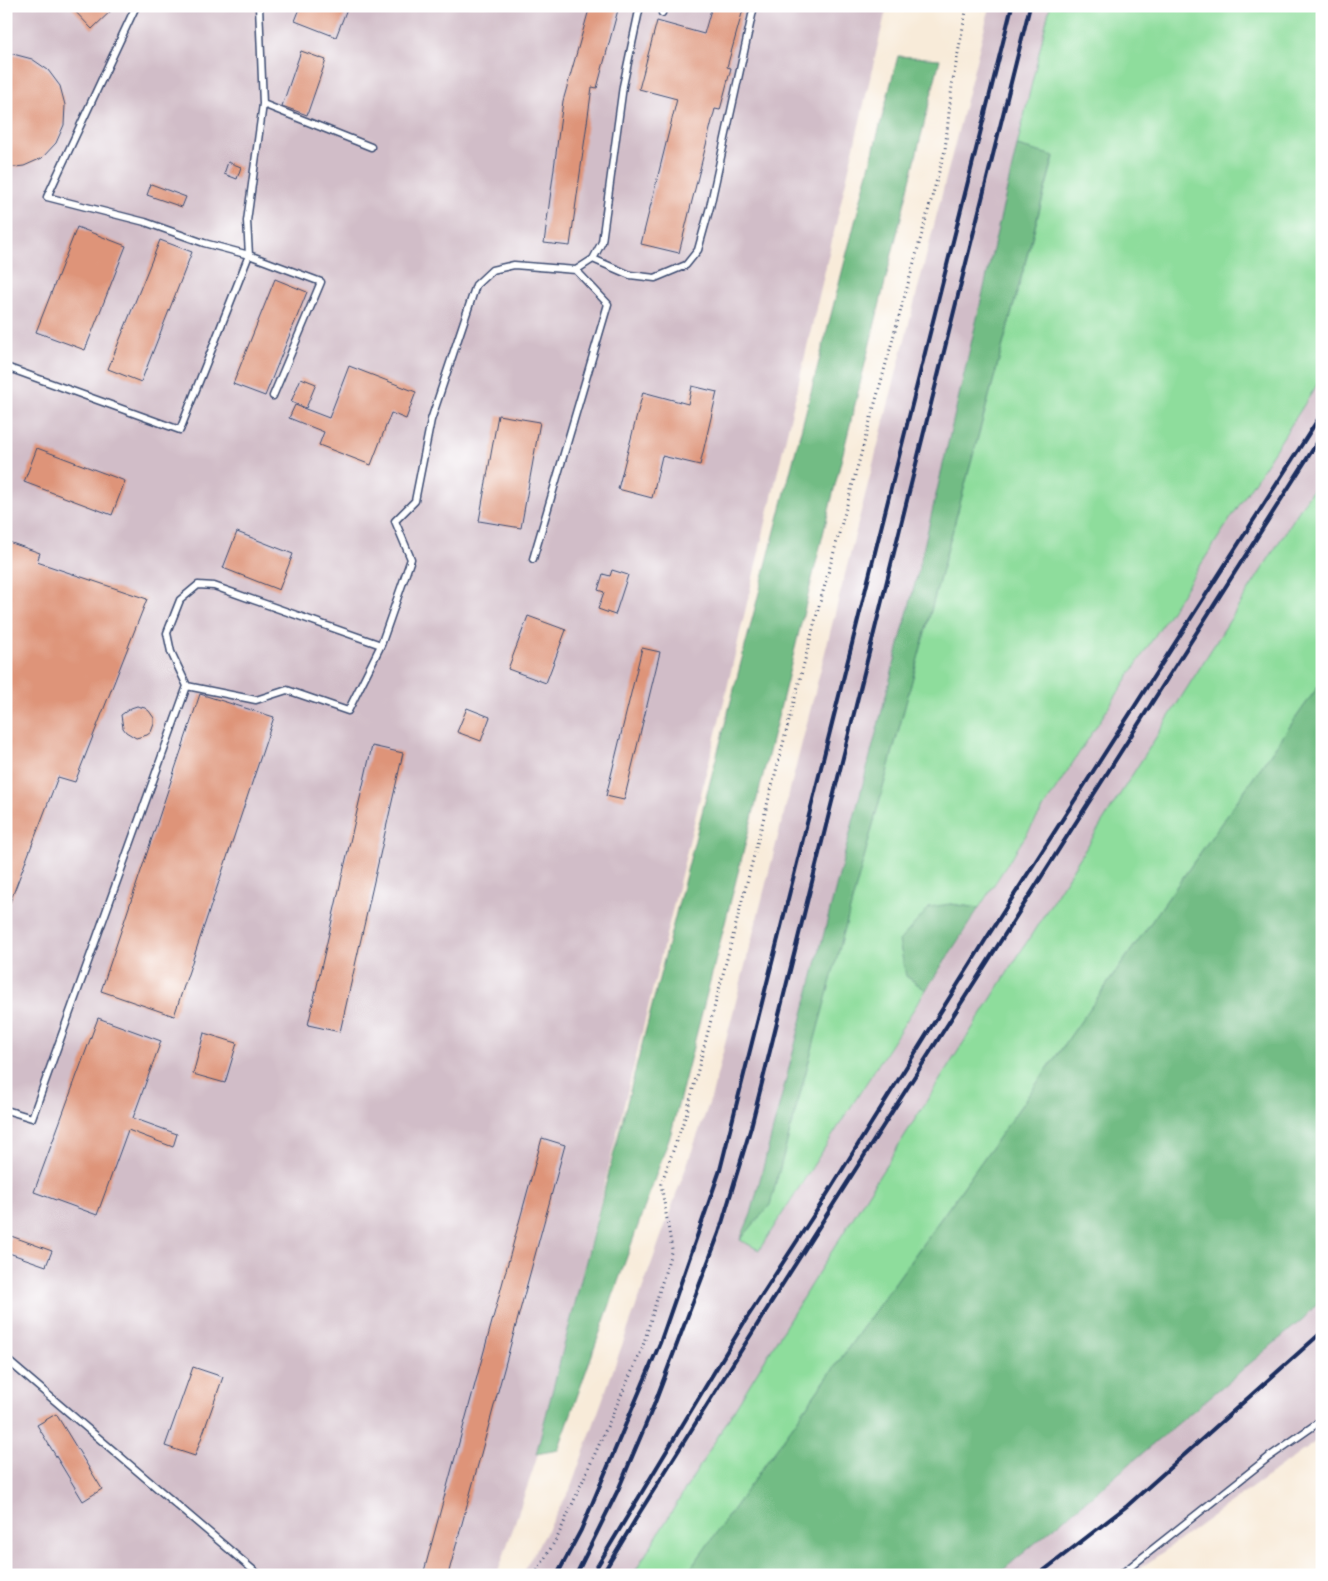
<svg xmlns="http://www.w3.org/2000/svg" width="1328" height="1581" font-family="Caveat,sans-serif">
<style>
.industrial{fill:#d1bdc8}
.green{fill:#8edd9c;stroke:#54867d}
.forest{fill:#72bc84;stroke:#467671}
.building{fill:#de9479}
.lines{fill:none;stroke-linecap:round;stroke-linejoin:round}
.lane-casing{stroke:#3c4b70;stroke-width:9}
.path{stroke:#3c4b70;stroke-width:3;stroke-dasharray:1 4;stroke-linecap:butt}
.lane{stroke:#fff;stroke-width:6}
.rail{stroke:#1b2f5e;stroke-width:4}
</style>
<rect width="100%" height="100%" fill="#fff"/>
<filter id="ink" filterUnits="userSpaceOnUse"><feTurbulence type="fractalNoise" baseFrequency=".02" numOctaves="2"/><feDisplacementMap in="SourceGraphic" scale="10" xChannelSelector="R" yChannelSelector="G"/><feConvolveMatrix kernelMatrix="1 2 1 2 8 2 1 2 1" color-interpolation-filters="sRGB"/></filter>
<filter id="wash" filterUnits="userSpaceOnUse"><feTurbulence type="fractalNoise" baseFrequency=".0096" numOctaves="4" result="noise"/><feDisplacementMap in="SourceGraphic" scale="20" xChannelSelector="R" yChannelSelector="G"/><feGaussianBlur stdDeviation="1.12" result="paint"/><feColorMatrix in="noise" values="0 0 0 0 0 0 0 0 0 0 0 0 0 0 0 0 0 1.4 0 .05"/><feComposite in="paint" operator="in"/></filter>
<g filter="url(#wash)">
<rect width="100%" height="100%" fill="#f8ebd9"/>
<path class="industrial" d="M6,6H887L725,697L536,1461L497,1575H6Z
M990,6H1050L919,568L751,1214L741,1240L759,1250L1322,377V474L813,1281L633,1575H521L570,1490L712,1095Z
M1322,1298V1437L1131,1575H997L1303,1319Z"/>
<path class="green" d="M1050,6H1322V377L979,908L950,904L906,976L926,990L759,1250L740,1240L770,1204L1054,157L1017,146Z
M1322,474V681L962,1189L686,1575H633L813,1281Z"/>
<path class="forest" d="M898,56L940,59L779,713L671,1133L558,1450L536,1454Z
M1017,146L1054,156L770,1205L740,1240L751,1214L919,568Z
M1322,681V1298L1303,1319L997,1575H686L962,1189Z
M950,904L979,908L926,990L906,976L899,941L930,907Z"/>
<g id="blocks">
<path class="building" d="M70,6H116L92,29Z
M301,6H348L336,37L295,21Z
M590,6H619L597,88L592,87L570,246L544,243L563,101Z
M712,6H744L727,67L731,68L720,110L715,109L679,253L641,244L677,99L639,89L657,21L704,34Z
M301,51L326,60L307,115L282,106Z
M13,54L32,59L48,70L60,86L65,105L64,125L56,143L42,158L24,166L6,168V55Z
M228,162L241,167L237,179L224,174Z
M151,184L186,197L182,207L147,195Z
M77,227L126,246L85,350L36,332Z
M160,240L192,252L141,382L108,369Z
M275,279L307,292L265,396L233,384Z
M349,366L416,392L406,419L391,413L371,465L319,445L324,432L289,418L295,405L329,418Z
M301,378L316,384L306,408L291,402Z
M692,386L717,392L700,465L662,456L652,498L618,489L643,392L688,404Z
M498,415L540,422L521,528L479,521Z
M37,448L125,481L112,515L24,482Z
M237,532L293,554L279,590L223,568Z
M6,541L40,553L37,562L147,599L75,782L58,777L7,910Z
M612,570L628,575L615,615L598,609L604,592L598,590L603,574L610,576Z
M528,616L566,630L546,683L508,669Z
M642,648L660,652L624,800L606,796Z
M200,694L274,717L174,1016L101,991Z
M137,706L145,708L149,711L154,718V724L151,732L147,735L136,738L126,732L123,728L121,715L131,708Z
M467,708L490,717L481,741L457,732Z
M372,746L403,753L340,1032L308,1025Z
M98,1018L161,1041L133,1118L177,1134L173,1147L128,1130L97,1215L34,1192Z
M204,1033L237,1043L225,1083L193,1074Z
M542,1138L565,1145L448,1575H423Z
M11,1236L52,1251L46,1266L6,1252Z
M193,1367L223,1377L195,1456L165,1446Z
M56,1414L102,1489L83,1501L37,1425Z"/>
</g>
</g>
<g filter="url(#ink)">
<use href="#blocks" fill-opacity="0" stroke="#3c4b70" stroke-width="1"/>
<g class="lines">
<defs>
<path id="lane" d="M136,6L47,197L145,222L204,243L249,255L321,282L273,396
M662,13L664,6
M263,104L371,147
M593,259L630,275L655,278L686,265L698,250L710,207L754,6
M6,367L180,430L249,255L247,221L263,104L259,6
M533,559L608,304L576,270
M187,686L256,700L287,690L348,711L381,645L411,559L395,521L415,501L431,420L476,285L492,270L514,265L576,270L593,259L602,242L623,86L640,6
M6,1110L32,1118L187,686L171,652L167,633L180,600L198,585L214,586L381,645
M6,1359L259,1575
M1120,1575L1269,1457L1322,1420"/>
</defs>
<use href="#lane" class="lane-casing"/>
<path class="path" d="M535,1575L558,1536L642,1349L672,1249L661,1184L687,1112L819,606L945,150L952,85L967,6"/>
<use href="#lane" class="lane"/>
<path class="rail" d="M557,1575L581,1530L660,1343L720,1170L1012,6
M576,1575L618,1490L654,1405L719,1233L751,1127L1030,6
M592,1575L745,1321L821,1204L986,939L1322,413
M602,1575L640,1512L777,1293L1322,435
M1038,1575L1127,1506L1322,1332"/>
</g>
</g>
<rect width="1328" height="1581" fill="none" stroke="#fff" stroke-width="25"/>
</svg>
